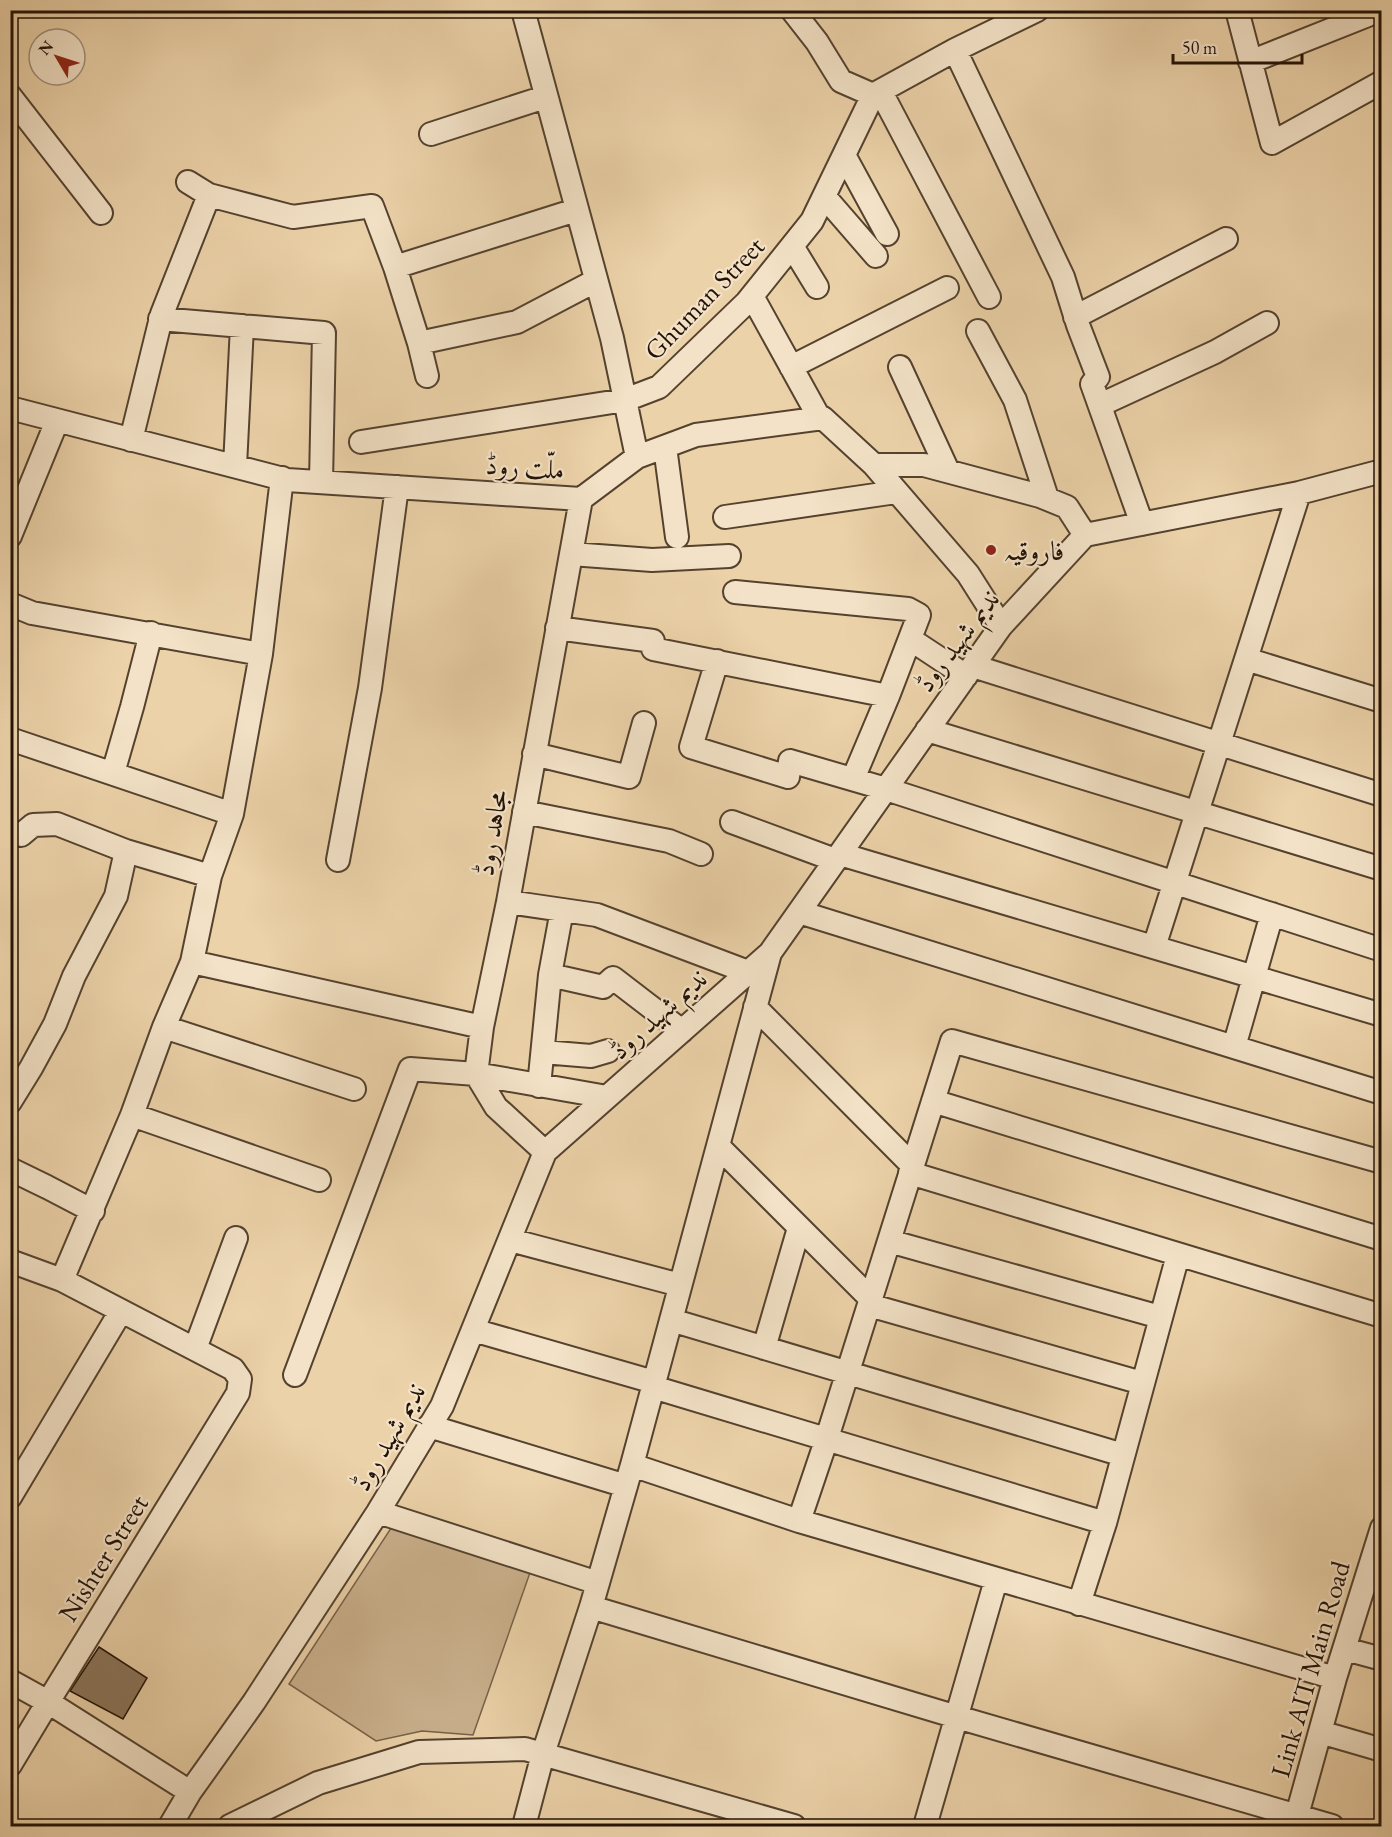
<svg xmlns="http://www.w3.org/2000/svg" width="1392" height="1837" font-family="'EB Garamond',Amiri,serif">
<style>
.green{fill:#cab18d;stroke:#76624a;stroke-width:1.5}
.building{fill:#8b765b;stroke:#221206;stroke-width:1.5}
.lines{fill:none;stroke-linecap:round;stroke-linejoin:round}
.minor-casing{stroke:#54422f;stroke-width:26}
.minor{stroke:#f3e2c7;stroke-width:22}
.poi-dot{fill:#8f2418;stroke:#f3e2c7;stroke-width:2}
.labels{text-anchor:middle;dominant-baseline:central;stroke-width:4.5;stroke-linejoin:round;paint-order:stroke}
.street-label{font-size:27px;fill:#221206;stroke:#f3e2c7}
.poi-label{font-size:27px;fill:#221206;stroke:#f3e2c7;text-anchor:start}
</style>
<rect width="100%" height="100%" fill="#ecd2a9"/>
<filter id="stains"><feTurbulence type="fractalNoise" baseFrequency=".00333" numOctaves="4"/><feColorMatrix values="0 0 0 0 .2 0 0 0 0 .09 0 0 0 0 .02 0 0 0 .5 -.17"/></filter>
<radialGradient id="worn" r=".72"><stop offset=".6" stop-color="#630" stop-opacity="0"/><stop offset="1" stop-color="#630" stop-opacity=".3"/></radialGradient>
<path class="green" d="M399,1516L532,1567L473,1735L422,1731L376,1741L289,1684Z"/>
<path class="building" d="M99,1647L147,1678L123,1719L70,1691Z"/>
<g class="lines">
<defs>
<path id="minor" d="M523,10L612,338L637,457
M792,10L817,42L841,81L873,95
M1237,10L1272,143L1382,82
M955,50L1063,277L1078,325L1098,377L1092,384L1142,524
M1250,62L1368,15
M881,92L989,297
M10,96L101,213
M431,134L545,97
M844,155L887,234
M188,182L209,195L293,217L372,206L395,267L419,343L427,376
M824,196L876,256
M792,246L817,287
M395,267L576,210
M752,296L820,419
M1075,317L1226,239
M160,319L324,333L321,482
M978,331L1015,400L1047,498
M419,343L517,322L595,281
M791,367L947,288
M900,367L948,471
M1100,405L1215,352L1267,323
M10,408L287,480L581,499L637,457L696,435L823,418L874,465L968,574L1001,626
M131,440L162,314L209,195
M361,442L625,400L659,387L747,302L812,221L873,95L955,50L1037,10
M665,447L677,537
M874,465H924L1040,496L1067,507L1085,535
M235,466L242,326
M725,517L896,492
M10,536L57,421
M571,554L652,560L729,556
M735,592L908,609L919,615L888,696L853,779
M10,604L32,613L261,654
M557,628L653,641V649L888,696
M910,639L966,676
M1246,659L1382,701
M717,661L691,747L788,777L790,761L886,789L1382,950
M973,666L1382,795
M927,730L1382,869
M10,739L232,814
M534,754L629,777L644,723
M113,773L132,707L151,633
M524,812L669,841L701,854
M732,822L835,860
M10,832L21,835L33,825L57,824L126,851L116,896L74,976L55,1024L31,1068L10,1102
M126,851L210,876
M840,854L1382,1015
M338,860L370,688L397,487
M508,902L597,915L748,972
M799,912L1382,1093
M1154,947L1299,493
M192,962L482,1027
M550,975L603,987L613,978L682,1031
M755,1007L913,1166
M164,1027L354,1089
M1234,1047L1272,914
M543,1052L591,1056L608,1051
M539,1086L550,975L562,910
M933,1101L1382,1239
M132,1115L319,1180
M718,1146L871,1299
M545,1152L496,1107L476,1074L482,1027L508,902L581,499
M10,1169L47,1187L93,1211
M910,1173L1382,1316
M510,1240L680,1285
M889,1241L1160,1317
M10,1261L62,1280L233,1369L240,1379L238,1393L48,1702L10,1765
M62,1280L132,1115L164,1027L192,962L210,876L232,814L261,654L282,478
M869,1305L1142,1383
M671,1320L1123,1455
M473,1330L654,1382
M764,1348L799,1228
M195,1349L236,1238
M295,1375L410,1069L476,1074L607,1097
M653,1387L1105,1523
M429,1426L626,1486
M632,1465L799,1521L1335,1678
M10,1497L121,1311
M378,1512L598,1583
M799,1521L827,1438L952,1041L1382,1162
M1079,1604L1105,1523L1178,1255
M591,1607L957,1717L1332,1826
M1345,1649L1382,1659
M10,1681L48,1702L190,1792
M1320,1732L1382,1750
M170,1826L190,1792L254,1702L378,1512L442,1406L545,1152L770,953L1001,626L1085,535L1299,493L1382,471
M230,1826L318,1783L419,1752L525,1749L794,1826
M524,1826L543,1754L591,1607L632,1465L770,953
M925,1826L996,1580
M1294,1826L1335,1678L1382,1528"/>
</defs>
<use href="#minor" class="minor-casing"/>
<use href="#minor" class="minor"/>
</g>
<circle class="poi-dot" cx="991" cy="550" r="6"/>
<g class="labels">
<g class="street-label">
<text transform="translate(704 298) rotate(-46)">Ghuman Street</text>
<text transform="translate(525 467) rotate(4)">ملّت روڈ</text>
<text transform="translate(957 641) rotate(-53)">ندیم شہید روڈ</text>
<text transform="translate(491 833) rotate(-80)">مجاہد روڈ</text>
<text transform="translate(658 1014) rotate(-42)">ندیم شہید روڈ</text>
<text transform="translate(388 1437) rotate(-60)">ندیم شہید روڈ</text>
<text transform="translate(103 1558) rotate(-58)">Nishter Street</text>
<text transform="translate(1310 1669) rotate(-74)">Link AIT Main Road</text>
</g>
<g class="poi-label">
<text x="1003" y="550">فاروقیہ</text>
</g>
</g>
<rect width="1392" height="1837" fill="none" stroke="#ecd2a9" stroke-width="36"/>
<rect x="12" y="12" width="1368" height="1813" fill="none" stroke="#221206" stroke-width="3"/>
<rect x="18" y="18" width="1356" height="1801" fill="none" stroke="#221206" stroke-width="1.5"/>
<g transform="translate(57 57) rotate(309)"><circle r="28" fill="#f3e2c7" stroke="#9f8f7a" stroke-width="1.5"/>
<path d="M0-4.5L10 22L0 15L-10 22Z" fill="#8f2418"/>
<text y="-9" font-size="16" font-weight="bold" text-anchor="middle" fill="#221206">N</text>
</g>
<path d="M1173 54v9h129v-9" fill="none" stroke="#221206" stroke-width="3"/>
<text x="1182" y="54" font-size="18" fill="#221206" stroke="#f3e2c7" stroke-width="4.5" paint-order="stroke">50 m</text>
<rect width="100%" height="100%" filter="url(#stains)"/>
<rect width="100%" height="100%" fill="url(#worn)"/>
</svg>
